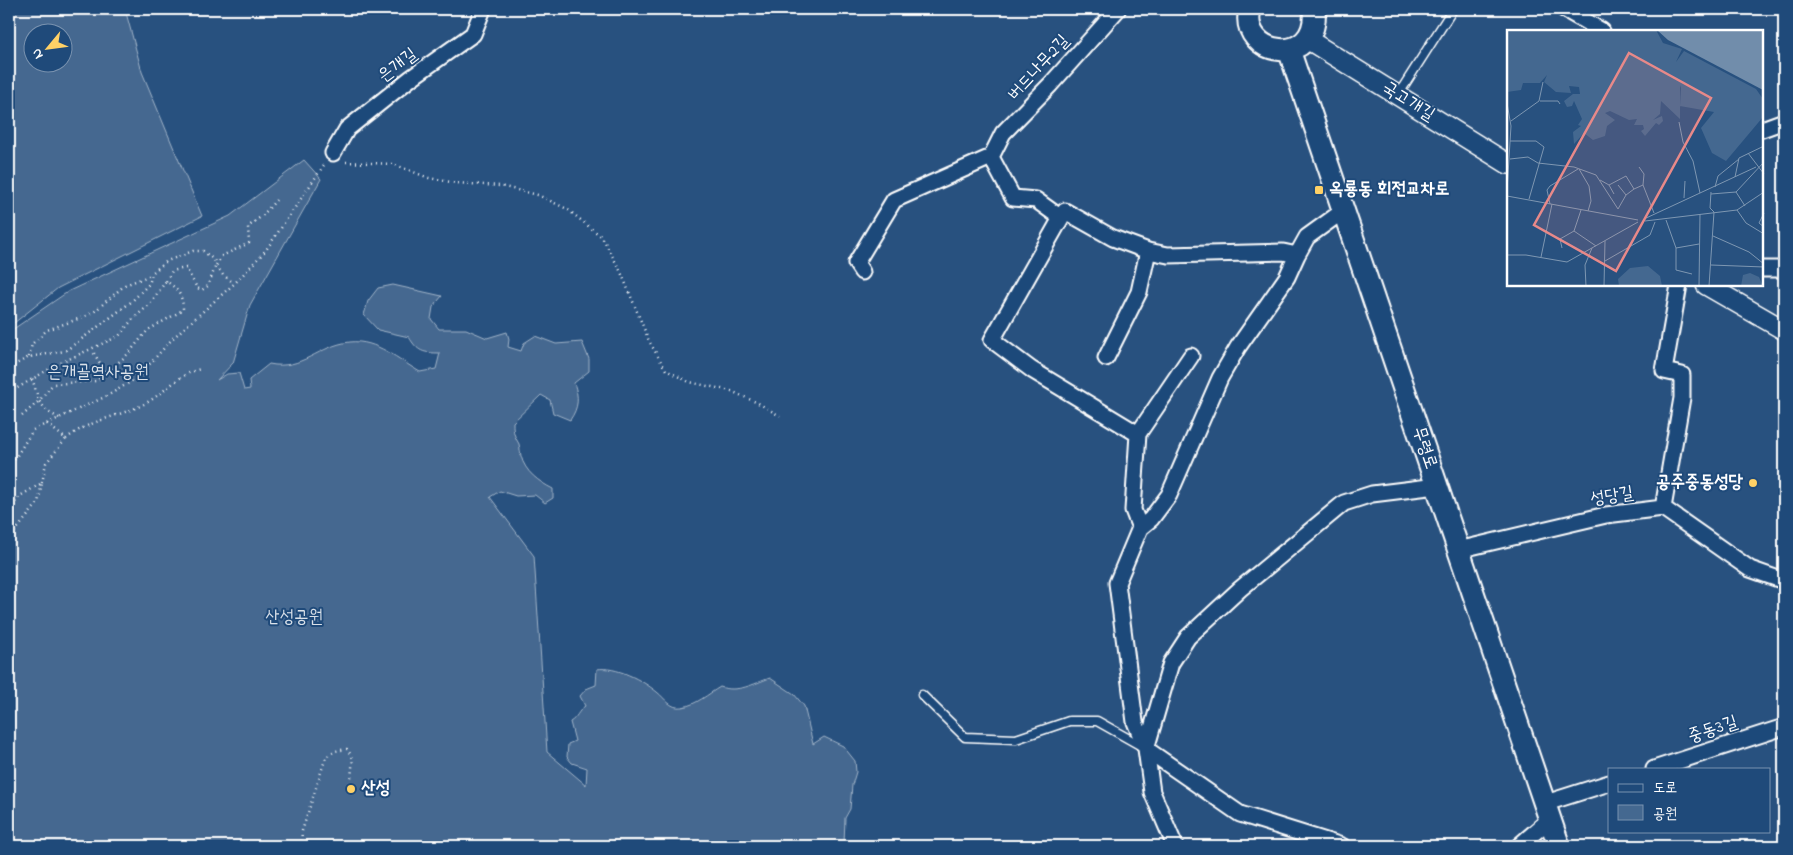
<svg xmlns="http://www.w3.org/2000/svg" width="1793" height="855" font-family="'Indie Flower','Poor Story',sans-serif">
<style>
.green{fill:#446890;stroke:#a2b4c8;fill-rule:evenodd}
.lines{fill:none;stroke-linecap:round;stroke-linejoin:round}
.service-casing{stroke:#fff;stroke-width:11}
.minor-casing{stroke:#fff;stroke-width:19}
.tertiary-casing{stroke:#fff;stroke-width:22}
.secondary-casing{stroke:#fff;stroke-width:25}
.path{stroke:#fff;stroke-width:2.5;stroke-dasharray:1 4;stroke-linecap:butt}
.service{stroke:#1f4a7a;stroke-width:8}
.minor{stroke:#1f4a7a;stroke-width:15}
.tertiary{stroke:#1f4a7a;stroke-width:19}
.secondary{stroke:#1f4a7a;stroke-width:21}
.poi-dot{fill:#ffd166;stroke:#1f4a7a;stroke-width:2}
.labels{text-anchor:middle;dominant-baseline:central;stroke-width:4;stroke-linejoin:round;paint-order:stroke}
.street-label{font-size:18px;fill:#fff;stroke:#1f4a7a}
.poi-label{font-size:18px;font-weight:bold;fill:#fff;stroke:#1f4a7a;text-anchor:start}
.park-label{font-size:18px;fill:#dae1e9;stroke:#1f4a7a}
.inset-road{fill:none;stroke:#7e97b2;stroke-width:1}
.view{fill:#e88989;fill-opacity:0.15;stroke:#e88989;stroke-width:2.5}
.inset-edge{fill:none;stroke:#fff;stroke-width:2.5}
</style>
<rect width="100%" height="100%" fill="#28517f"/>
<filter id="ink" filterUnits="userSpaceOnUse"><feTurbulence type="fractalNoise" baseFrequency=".02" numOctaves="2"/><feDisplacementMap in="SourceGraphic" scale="10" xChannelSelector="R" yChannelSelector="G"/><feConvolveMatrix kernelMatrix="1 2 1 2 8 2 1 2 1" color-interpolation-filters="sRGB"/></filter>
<g filter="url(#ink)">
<path class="green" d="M9,9H125L142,72L202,216L58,288L9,327ZM32,32H62V62H32Z
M304,160L321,179L250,305L233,363L217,380L227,374L239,373L244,390L250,389L249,380L269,364C302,371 319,345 350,342C376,339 399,360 420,372L436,369L440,353C423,353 418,352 409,337L378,330L364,315L368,301L378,288L393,285L442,296L433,307L431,319L439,329H466L487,338L507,332L509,339L508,347L521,351L524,343L535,336L556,344L582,342L589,359V371L574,383C579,397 579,407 570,420L553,413L550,400L541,395L513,422C513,433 514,435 519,444C520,448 520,452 521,456C525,472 539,482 553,489V498L545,503L535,495L516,496L500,491L490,497L534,556L547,752L586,785L587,768L572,763L567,757L568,744L575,741L570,722C577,718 578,711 585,706L580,696L586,689L596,685L597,669C616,666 642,680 657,692C665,698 670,709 682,707C696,705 708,694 720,687C738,693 753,684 770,678L794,694L804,706L813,744L824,737L843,746L855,761L856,772L852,785L850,809L845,818L844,843L842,846H9V332L69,291L230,216Z"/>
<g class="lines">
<defs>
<path id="service" d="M1398,95L1453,9
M922,695L965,737L1016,739L1069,721H1097L1145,748"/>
<path id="minor" d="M1564,9L1602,31
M1762,129L1784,121
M333,153L347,129L411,78L473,34L483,9
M991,157L1003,133L1050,85L1118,9
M1148,251L1168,255L1283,252L1297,255L1287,277L1238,347L1220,378L1169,495L1151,519L1140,528L1117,583L1135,722L1146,749L1152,792L1175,846
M1297,255L1307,237L1343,211
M1762,269H1784
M862,272L856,263L894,200L991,157L1013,198L1036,200L1061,218
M1106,358L1139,292L1148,251L1113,238L1065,211L992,340L1032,370L1138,434
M1663,508L1682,398V375L1664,371L1679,285
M1140,528L1133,510L1138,434L1191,356
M1458,550L1606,515L1663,508L1750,569L1784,581
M1146,749L1171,663L1188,637L1240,589L1344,503L1372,494L1437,486
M1146,749L1240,814L1342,846
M1654,769L1784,727
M1546,803L1609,783
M1519,846L1550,819"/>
<path id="tertiary" d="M1307,39L1508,164
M1706,285L1784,330"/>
<path id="secondary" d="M1250,9C1238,57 1320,69 1314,9
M1289,50L1559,846"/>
</defs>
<use href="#service" class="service-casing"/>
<use href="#minor" class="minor-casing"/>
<use href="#tertiary" class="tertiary-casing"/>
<use href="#secondary" class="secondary-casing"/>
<path class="path" d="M346,162L393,164L429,178L456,183L500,186L538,195L567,209L602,237L621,272L649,341L666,370L689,382L731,391L758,403L780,416
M166,281L172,271L186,268L197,288L202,290L208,286L216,265L223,275L234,283
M29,357L32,344L47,330L81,318L95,311L125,285L151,275
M9,368L29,357L65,351L83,338L131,302L149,284L153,272L167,261L193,251H203L214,260L216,265L222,256L249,243L248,227L263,215L276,200
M9,393L56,365L119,336L132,320L150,304L166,281C178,289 183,296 183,310L148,330L128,354L106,373L92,350
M22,416L39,401L32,378
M59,418L48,412L39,401L53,384L96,381L106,373
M66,439C90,419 120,417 146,403C166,392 179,373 201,369
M9,468L33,430L107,396L137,378L174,337L235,283L266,250L324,165
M42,483L46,463L66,439L46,423
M9,510L20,496L42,483L38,503L9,539
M301,846L302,831L326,757L335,751L347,749L353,758L351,778"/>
<use href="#service" class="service"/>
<use href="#minor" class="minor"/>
<use href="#tertiary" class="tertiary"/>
<use href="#secondary" class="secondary"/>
</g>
</g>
<g class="poi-dot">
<rect x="1314" y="185" width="10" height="10" rx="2.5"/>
<circle cx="1753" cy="483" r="5"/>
<circle cx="351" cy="789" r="5"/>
</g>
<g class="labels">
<g class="street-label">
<text transform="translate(398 66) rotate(-37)">은개길</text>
<text transform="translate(1039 68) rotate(-47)">버드나무2길</text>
<text transform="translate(1408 102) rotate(32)">국고개길</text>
<text transform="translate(1424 448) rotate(71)">무령로</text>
<text transform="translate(1612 497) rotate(-9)">성당길</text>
<text transform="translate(1713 730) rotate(-18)">중동3길</text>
</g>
<g class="poi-label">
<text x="1329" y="190">옥룡동 회전교차로</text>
<text x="1743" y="483" text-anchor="end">공주중동성당</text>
<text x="361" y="789">산성</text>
</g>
<g class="park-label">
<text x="98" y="373">은개골역사공원</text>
<text x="294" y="618">산성공원</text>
</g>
</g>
<g transform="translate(1507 30)">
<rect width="256" height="256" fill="#28517f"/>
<path d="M0,0H149L156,13L175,19L169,32L177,21L249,59L256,69V87L219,131L205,123L194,98L207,82L173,76L174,58L173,55V89L154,71L153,84L146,90L155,86L156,91L152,95L149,93L138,106L134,101L137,99L136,95H127L130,89L122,90L103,81L98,83L108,90L100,96L98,106L86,110L77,103L67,114L66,102L74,96L71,95L75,89L67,71L65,76L60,77L57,71L66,64H73L72,57L62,56L64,63L49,62L37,52L40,45L33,53H16L14,60L0,62ZM141,236L153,246L155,256H112L111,249L123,238ZM243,243L252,247L256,256H234L236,245Z" fill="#446890"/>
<path d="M150,0H256V60L161,10Z" fill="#718dab"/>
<path class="inset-road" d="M33,71H51L53,74M0,73L4,96L0,161M4,91L32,71L36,52M172,92L176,112L186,131L193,163M3,111H29L37,117L22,169M241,123L257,144M3,129L21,127L31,133L67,137L89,145L111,179L119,165M72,139L82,156L84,171L81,181M228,147L232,128L257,116M93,150L102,155L107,164M102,155L119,146L127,159L119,165L111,155M136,155L147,183M208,157L211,146L232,129M127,159L136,155L137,144L132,137M204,162L203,178L207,182M229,162L257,132M229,162L238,176M204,164L229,162M0,166L131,190M177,168L178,151M43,174L40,160L43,156L71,139M230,180L239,193L257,204M257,183L252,193L257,197M137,189L249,137M159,190L169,218V240L185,244M138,191L230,180L257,162M67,201L89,216M206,206L242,222L257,234M55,218L53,209L67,201L74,180M169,218L192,214M0,225H19L60,232L131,192M83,226L97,235M34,227L45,174M98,231L143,205L148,192M204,235L257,237M79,256L78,235L85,218M97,256L98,211M192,256L193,184M202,256L207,182"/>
<path class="view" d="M122,23L204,68L109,241L27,195Z"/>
<rect width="256" height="256" class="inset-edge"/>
</g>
<rect width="1793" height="855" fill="none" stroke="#1f4a7a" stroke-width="30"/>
<rect x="15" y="15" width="1763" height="825" fill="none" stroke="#fff" stroke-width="2" filter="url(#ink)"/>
<rect x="1608" y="768" width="162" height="65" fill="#1f4a7a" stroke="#7992af"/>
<rect x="1618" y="784" width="25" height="8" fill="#1f4a7a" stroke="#7992af"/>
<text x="1653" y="792" font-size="15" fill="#ffffff">도로</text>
<rect x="1618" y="805" width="25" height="15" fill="#446890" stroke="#7992af"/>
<text x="1653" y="818" font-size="15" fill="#ffffff">공원</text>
<g transform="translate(48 48) rotate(241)"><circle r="24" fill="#1f4a7a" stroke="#7992af"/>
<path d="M0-4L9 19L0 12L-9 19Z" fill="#ffd166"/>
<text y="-8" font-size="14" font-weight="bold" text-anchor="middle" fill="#ffffff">N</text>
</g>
</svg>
